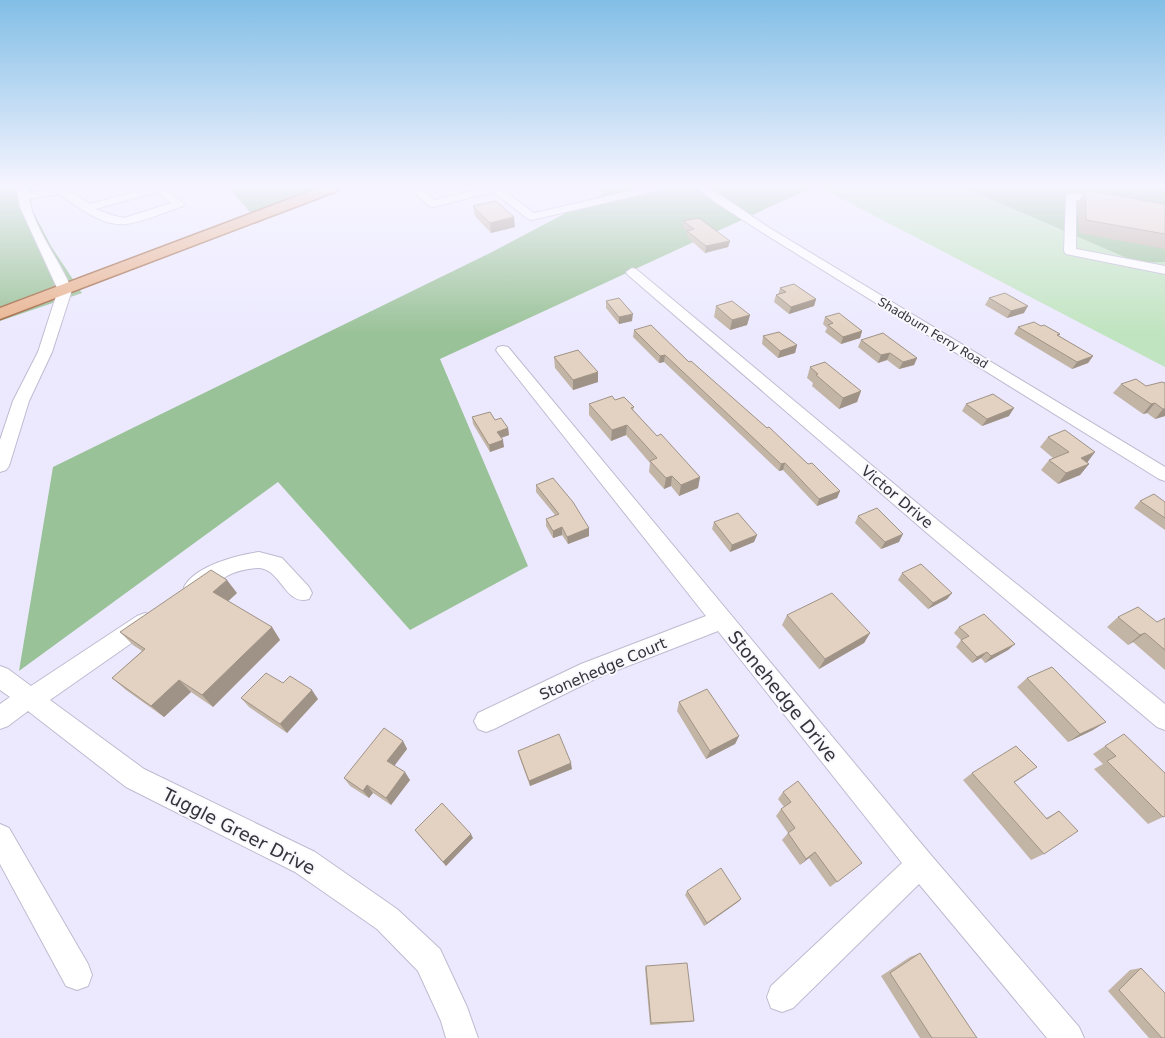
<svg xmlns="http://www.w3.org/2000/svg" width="1165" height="1038" font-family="'DejaVu Sans',sans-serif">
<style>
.green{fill:#c0e4bf}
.forest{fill:#9ac298}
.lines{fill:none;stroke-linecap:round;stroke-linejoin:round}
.minor-casing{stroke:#bebbd0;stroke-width:2}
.major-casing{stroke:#a06540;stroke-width:3}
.minor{fill:#fff;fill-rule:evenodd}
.major{fill:#e9b38e;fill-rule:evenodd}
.wall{fill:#c3b5a6}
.shaded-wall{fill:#9f9387}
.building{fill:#e3d2c1;stroke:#9f9387}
.labels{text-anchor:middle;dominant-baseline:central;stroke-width:4;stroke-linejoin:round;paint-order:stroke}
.far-street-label{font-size:12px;fill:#34333b;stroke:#f9f8fd}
.street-label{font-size:15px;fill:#34333b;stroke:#f9f8fd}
.near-street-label{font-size:18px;fill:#34333b;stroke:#f9f8fd}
</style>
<rect width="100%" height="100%" fill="#ece9ff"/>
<path class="green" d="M821,188H965L1138,263L1165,262V367Z"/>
<path class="forest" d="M0,188H32L31,207L51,246L82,293L0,321Z
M229,188H333L255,218Z
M596,188H811L440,359L528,566L410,630L278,482L19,671L53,467L492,252L604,193Z
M965,188H1165V262L1138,263Z"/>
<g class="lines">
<defs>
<path id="minor" d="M17,188H27L28,193L65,188L90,204L148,188H165L184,204L183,206C166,212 143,222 126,224C101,227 78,206 59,194L29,199C35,231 60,260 72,290L52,352L29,401L9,466L6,470L0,472V440L13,401L38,352L58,290L20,207ZM157,192L171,203L124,218L111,215L96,209Z
M408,188H419L435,200L483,188H501L534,213L643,188H661L660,190L532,220L528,219L493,192L433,207L429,206Z
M698,188H710L768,227L1165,467V481L1159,479L760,231L715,202Z
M1071,193L1105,199L1110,202L1105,205L1076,200V249L1165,266V274L1066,254L1064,251L1066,196Z
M632,268L636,269L941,523L1165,704V730L1157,727L927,533L628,275L626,272Z
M503,346L508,347L930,854L1079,1027L1084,1038H1047L919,884L793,1008L782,1012L771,1008L767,997L771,986L902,863L718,631L597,678L494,729L486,732L478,729L474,721L478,713L581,664L706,616L498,353L496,350L498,347Z
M259,552L282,558L309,587L312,593L309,599C285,607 281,567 257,568C247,569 236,571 227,576C214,583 203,598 187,593L184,587C195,566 237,555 259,552Z
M145,613L153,616L156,622L153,628L50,700L144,769L315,852L397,909L440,949L467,1007L478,1038H446L441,1021L418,971L377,929L295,872L126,787L28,711L8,726L0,729V704L10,697L0,690V666L8,669L31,686L137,616Z
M0,824L9,828L88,964L92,975L88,986L77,990L66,986L0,864Z"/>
<path id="major" d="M319,188H339L337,191L0,319V308Z"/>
</defs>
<use href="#minor" class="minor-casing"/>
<use href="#major" class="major-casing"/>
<use href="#minor" class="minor"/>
<use href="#major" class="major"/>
</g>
<path class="wall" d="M1085,190L1165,204V249L1079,233L1078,202Z
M473,206L515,227L491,233L475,216Z
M683,221L730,241L728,247L705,253L687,237V231L683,228Z
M780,288L816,299L814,306L789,314L774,302L776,295H778Z
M989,298L1024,313L1007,318L985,305Z
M606,301L632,321L619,324L606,308Z
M716,306L750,315L747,325L730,330L714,317Z
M825,317L862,331L860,338L841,344L825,332L827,328L823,324Z
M1041,326L1060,334L1059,336L1093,356L1088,363L1072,369L1014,334L1018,327Z
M634,330L689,362L840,491L837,498L817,506L783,470L779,471L664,362L659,363L633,337Z
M763,336L797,345L795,353L778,358L762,344Z
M861,340L917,358L914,365L899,369L887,360L878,363L858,347Z
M554,357L598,382L573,390L555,368Z
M810,367L861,391L857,402L839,409L812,386L813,383L807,378Z
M1165,383V416L1155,419L1147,413L1143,414L1113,393L1121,384L1146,386Z
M615,400L634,407L633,410L657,436L700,477L698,488L679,496L671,486L664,489L649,472L650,463L626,435L611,441L589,415V404Z
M966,404L1009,416L982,426L962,411Z
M472,417L495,420L508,428L509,435L501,438L504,447L490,452L473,424Z
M1048,437L1089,464L1080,475L1058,484L1041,470L1049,460L1053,458L1040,447Z
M536,485L589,536L568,544L562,535L553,538L546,526V519L555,515L536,492Z
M1140,501L1165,502V530L1134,508Z
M858,516L899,542L881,549L855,523Z
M714,522L757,535L754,542L730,552L712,529Z
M902,573L952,593L947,599L928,609L898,580Z
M237,593L228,601L272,627L280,640L213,707L191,692L164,717L126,690L112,678L142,651L133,645L120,632Z
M787,615L870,633L864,643L819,669L782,625Z
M1118,617L1157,622L1165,618V670L1133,642L1128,645L1107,627Z
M959,627L1015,644L1008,650L985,663L981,658L972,663L956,647L961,640L954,633Z
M1027,678L1093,730L1068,742L1017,687Z
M283,683L318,699L287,733L249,707L241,698Z
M679,702L739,736L735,744L706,759L677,711Z
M403,741L407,749L394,765L410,780L391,805L373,793L369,798L350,786L344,778Z
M1105,746L1165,773L1163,817L1148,824L1094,769L1103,764L1093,754Z
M518,751L572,769L530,786L519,756Z
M972,773L1026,775L1014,783L1046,818L1059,811L1044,854L1031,860L963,780Z
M783,792L862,863L830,887L809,858L800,865L782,840L788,833L776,816L781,809L784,807L778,799Z
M415,830L473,838L446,866L418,834Z
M687,891L738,902L704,926L685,895Z
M920,953L977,1038H920L881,976L910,957Z
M646,966L694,1021L691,1022L650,1025L645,968Z
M1141,968L1165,1038H1149L1108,991L1130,970Z"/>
<path class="shaded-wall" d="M514,217L515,227L491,233L490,223Z
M730,241L728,247L705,253L706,246Z
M816,299L814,306L789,314L791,307Z
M1028,306L1024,313L1007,318L1011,311Z
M633,314L632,321L619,324V317Z
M750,315L747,325L730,330L732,320Z
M862,331L860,338L841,344L843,337Z
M797,345L795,353L778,358L780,351Z
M890,353L887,360L878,363L881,355Z
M665,355L664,362L659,363L660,356Z
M1093,356L1088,363L1072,369L1077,362Z
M917,358L914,365L899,369L903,362Z
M598,372V382L573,390V380Z
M861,391L857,402L839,409L843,398Z
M1155,403L1147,413L1143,414L1151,404Z
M1014,408L1009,416L982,426L987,419Z
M1163,409H1165V416L1155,419Z
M627,425L626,435L611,441L612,430Z
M508,428L509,435L498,439L497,432Z
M503,440L504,447L490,452L489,445Z
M1095,452L1087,463L1081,458Z
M785,463L783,470L779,471L781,464Z
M1089,464L1080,475L1058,484L1066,473Z
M672,476L671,486L664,489L666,478Z
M700,477L698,488L679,496L681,485Z
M840,491L837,498L817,506L819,499Z
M562,527V535L553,538V531Z
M589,528V536L568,544L567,537Z
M903,534L899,542L881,549L885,542Z
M757,535L754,542L730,552L732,545Z
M227,580L237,593L223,606L213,592Z
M952,593L947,599L928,609L933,603Z
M272,627L280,640L213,707L202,695Z
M870,633L864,643L819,669L825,659Z
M1145,633L1133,642L1128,645L1140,635Z
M1015,644L1008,650L985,663L991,656Z
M987,652L981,658L972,663L977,657Z
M179,680L191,692L164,717L151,706Z
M312,690L318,699L287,733L280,724Z
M1106,722L1093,730L1068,742L1080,734Z
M739,736L735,744L706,759L710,751Z
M403,741L407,749L392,769L387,761Z
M571,763L572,769L530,786L529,781Z
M405,772L410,780L391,805L386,798Z
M367,785L373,793L369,798L363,791Z
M471,834L473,838L446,866L443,862Z
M815,852L809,858L800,865L806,859Z
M741,899L738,902L704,926L707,923Z"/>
<path class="building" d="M1085,190L1165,204V234L1086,220Z
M496,201L514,217L490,223L473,206Z
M699,218L730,241L706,246L687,231L694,229L683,221Z
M794,284L816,299L791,307L776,295L786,292L780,288Z
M1005,293L1028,306L1011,311L989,298Z
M619,298L633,314L619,317L606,301Z
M732,301L750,315L732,320L716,306Z
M839,313L862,331L843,337L828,325L833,323L825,317Z
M1034,322L1041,326L1044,325L1060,334L1057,335L1093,356L1077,362L1018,327Z
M651,325L689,362L691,361L767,428L769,427L808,464L812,463L840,491L819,499L785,463L781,464L665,355L660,356L634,330Z
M779,332L797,345L780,351L763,336Z
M883,333L917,358L903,362L890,353L881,355L861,340Z
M578,350L598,372L573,380L554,357Z
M825,362L861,391L843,398L816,375L818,374L810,367Z
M1136,379L1146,386L1162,382L1165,383V409H1163L1155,403L1151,404L1121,384Z
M993,394L1014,408L987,419L966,404Z
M612,396L615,400L624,397L634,407L631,408L657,436L661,434L700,477L681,485L672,476L666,478L650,461L657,458L627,425L612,430L589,404Z
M490,412L495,420L501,418L508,428L497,432L503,440L489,445L472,417Z
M1065,430L1095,452L1081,458L1089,464L1066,473L1049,460L1069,452L1048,437Z
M553,478L573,502L589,528L567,537L562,527L553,531L546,519L559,514L536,485Z
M1154,494L1165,502V518L1140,501Z
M877,508L903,534L885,542L858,516Z
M738,513L757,535L732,545L714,522Z
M921,564L952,593L933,603L902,573Z
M211,570L227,580L213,592L272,627L202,695L179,680L151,706L112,678L145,649L120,632Z
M832,593L870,633L825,659L787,615Z
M1138,607L1157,622L1165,618V650L1145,633L1140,635L1118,617Z
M984,614L1015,644L991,656L987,652L977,657L961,640L969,636L959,627Z
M1052,667L1106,722L1080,734L1027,678Z
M266,673L283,683L290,676L312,690L280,724L241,698Z
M707,689L739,736L710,751L679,702Z
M384,728L403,741L387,761L405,772L386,798L367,785L363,791L344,778Z
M559,734L571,763L529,781L518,751Z
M1124,734L1165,773V816L1163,817L1107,761L1116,756L1105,746Z
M1016,746L1037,767L1014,782L1047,819L1059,811L1078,831L1044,854L972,773Z
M798,781L862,863L837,882L815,852L806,859L788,833L795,828L781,809L791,802L783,792Z
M442,803L471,834L443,862L415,830Z
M721,868L741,899L707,923L687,891Z
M920,953L977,1038H932L890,973Z
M687,963L694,1021L651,1023L646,966Z
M1141,968L1165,993V1038H1162L1119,990Z"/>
<linearGradient id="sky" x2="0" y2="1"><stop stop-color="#82bee6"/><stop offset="0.56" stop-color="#f6f5ff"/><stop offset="1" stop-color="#f6f5ff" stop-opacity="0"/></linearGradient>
<rect width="1165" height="333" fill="url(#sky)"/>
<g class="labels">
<g class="far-street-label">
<text transform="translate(933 333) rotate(31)">Shadburn Ferry Road</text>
</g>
<g class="street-label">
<text transform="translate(897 497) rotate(40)">Victor Drive</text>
<text transform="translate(603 669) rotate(-23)">Stonehedge Court</text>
</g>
<g class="near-street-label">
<text transform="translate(783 696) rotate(51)">Stonehedge Drive</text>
<text transform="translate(239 831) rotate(27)">Tuggle Greer Drive</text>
</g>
</g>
</svg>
